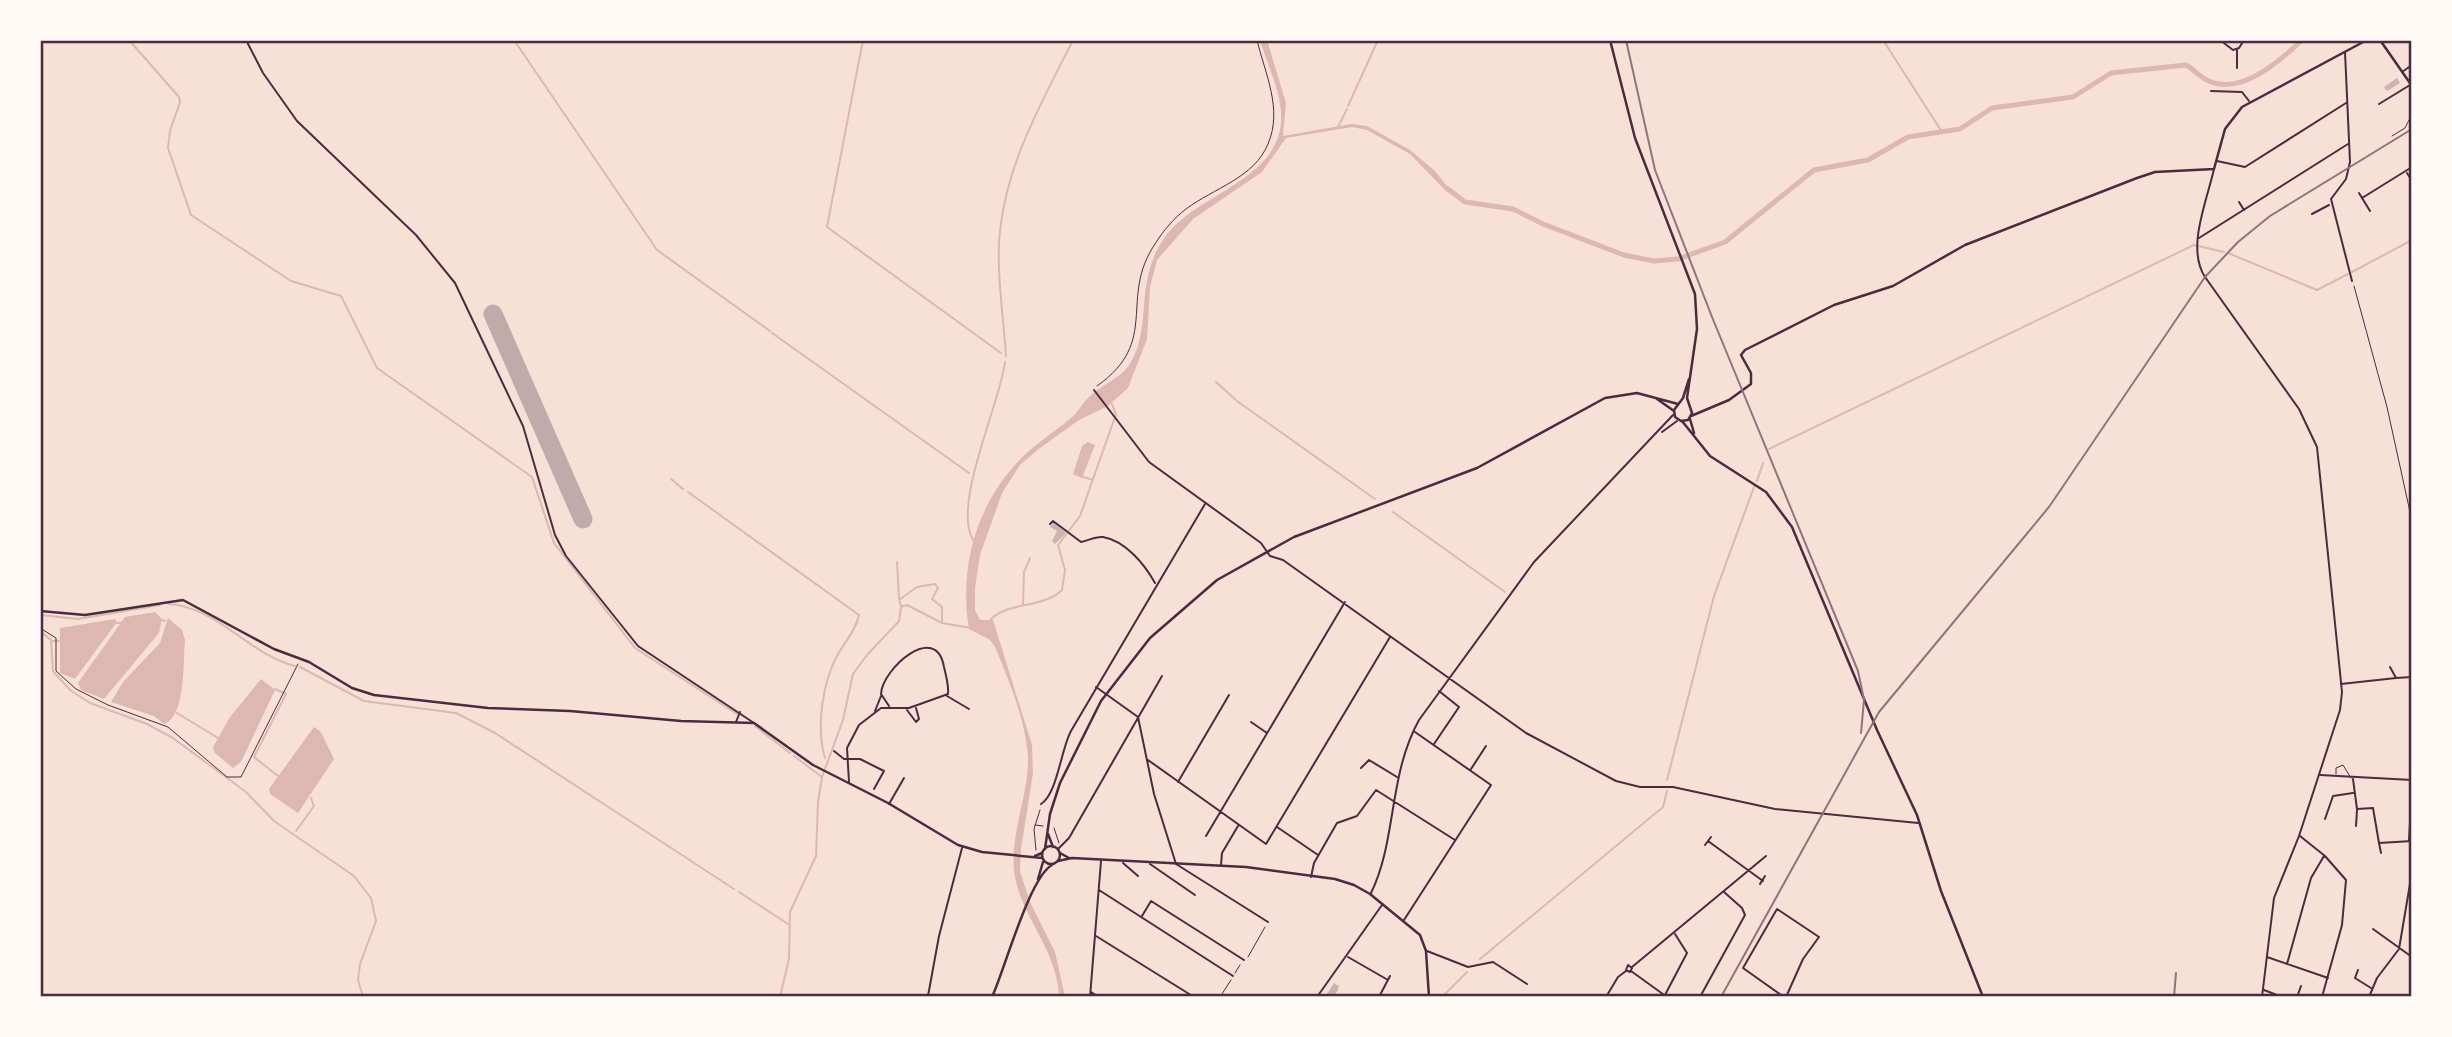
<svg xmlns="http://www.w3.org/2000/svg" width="2452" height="1037" font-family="Arial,sans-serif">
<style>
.water{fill:#dcb8b0}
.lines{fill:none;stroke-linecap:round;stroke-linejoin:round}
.stream{stroke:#dcb8b0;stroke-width:2}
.river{stroke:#dcb8b0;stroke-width:5}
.runway{stroke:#c3aaaa;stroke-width:19}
.building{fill:#ccb4b1}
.path{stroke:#4a2c40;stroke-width:1}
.service{stroke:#4a2c40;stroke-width:1}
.minor{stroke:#4a2c40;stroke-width:2}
.tertiary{stroke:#4a2c40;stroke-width:2}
.secondary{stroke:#4a2c40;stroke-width:2.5}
.primary{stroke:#4a2c40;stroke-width:2.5}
.rail{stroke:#8f747c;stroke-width:2}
.neatline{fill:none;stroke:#4a2c40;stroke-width:2.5}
</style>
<rect width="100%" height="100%" fill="#f7e1d7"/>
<path class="water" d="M1260,40H1267L1286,103L1283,136L1351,124L1367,126L1410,150L1434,170L1451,191L1448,193L1410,154L1367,130L1352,127L1286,138L1262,172L1193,219L1157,260L1150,287L1147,339L1128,388L1108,406L1079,420L1040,448L1020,465L1002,493L980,555L975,588V610L980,620H993L1032,745L1033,773L1021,849L1020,872L1031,904L1055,952L1065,997H1059C1058,952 1023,919 1015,877C1008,839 1028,799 1028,760C1027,724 1009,680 995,647L990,640L969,629C959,570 975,510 1014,466C1030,447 1052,434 1071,418C1078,412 1082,404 1088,398C1100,385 1119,380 1129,365C1154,328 1132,280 1167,234C1200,192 1286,178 1281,112C1279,88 1267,63 1260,40Z
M1088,442L1095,445L1082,478L1073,474L1082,446Z
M155,612L162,619L159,633L104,699L81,690L78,683L125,617Z
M168,618L182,630L185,640C183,662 186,717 164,724L154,716L111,702L123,682L160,643Z
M115,619L117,622L75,679L60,673V628Z
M261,679L275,690L241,762L233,768L215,753L213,747L230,717Z
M314,727L321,732L334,759L298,813L270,794L269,789Z"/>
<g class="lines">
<path class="stream" d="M129,40L179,97L180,102L170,131L168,148L191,215L291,281L341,296L377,368L532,477L554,543L635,648L737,714
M514,40L657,250L770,331
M863,40L827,227L1001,353
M1883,40L1942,132
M1348,106L1378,40
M1338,127L1347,109
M2228,253L2317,290L2348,274
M2352,272L2412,240
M772,333L969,473
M1006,356C1004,319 997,282 999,244C1003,169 1040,106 1073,40
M1216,382L1237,401L1375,499
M1769,449L2194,245L2224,252
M1081,476L1093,480
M671,479L683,489
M1757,481L1763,463
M688,492L859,615C856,630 845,642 838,654C822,683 816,728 825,758
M1393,512L1505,592
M973,540C952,504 1000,404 1005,362
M897,562L899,599
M169,604C217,607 250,655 295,666
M1023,605L1024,572L1030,558
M901,606L899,600L917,587L935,584L938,588L932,599L942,607V622
M40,615L78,619L160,605
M162,620L165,621
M116,623H122
M988,623C1004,600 1042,610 1062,590L1065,570L1058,545L1080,516L1116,414L1111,402
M40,631L51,640L53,671L70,690L90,703L147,724L173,738L246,792L274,821L354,876L371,898L376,921L360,964L358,980L363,997
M52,641H59
M300,667L364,701L456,713L495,733L734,889
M275,689L286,694L254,757L278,776
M177,713L218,738
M755,726L790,753
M822,777L843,720L853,674L867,655L899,621L901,607L907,605L942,623L971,628
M1667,780L1714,596L1754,487
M296,831L314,806L311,798
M739,892L788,924
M1480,959L1663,807L1667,791
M780,997L789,959L790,912L816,856L818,802L822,777L794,756
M1442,997L1467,972"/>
<path class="river" d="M1448,189L1465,202L1513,209L1543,224L1624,255L1654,261L1678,259L1725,242L1814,170L1868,160L1908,137L1960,129L1992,108L2073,97L2111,73L2186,65C2194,69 2200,78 2209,81C2241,96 2281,60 2302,40"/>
<path class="runway" d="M493,314L583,519"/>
</g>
<path class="building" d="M2397,78L2400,83L2387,91L2385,89L2384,87Z
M1054,522L1066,533L1055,544L1052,541L1057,531L1050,527Z
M1334,983L1339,986L1337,992L1332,997H1325Z"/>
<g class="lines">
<path class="path" d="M2354,286L2387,407L2412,521
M1097,386C1161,341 1118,299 1155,244C1163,231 1174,218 1186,209C1214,188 1254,178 1268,144C1283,109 1265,74 1257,40
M40,628L56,638V671L76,689L108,705L168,727L227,777H241L298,664
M1035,825L1043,826
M1054,828L1059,843
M1036,850L1034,829L1040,810
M1248,957L1265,927
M1235,973L1240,965
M1220,997L1231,980"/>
<path class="service" d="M2392,136L2405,128L2412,114
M2336,774V768L2343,765L2351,778"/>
<path class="minor" d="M2345,52L2350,162L2346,179L2331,199L2352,281
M2237,68V50
M2402,72L2412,65
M2211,91L2242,92L2249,101
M2379,104L2410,85
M2217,161L2245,167L2346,103
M2407,173L2412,181
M2359,193L2370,211
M2362,198L2412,167
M2239,202L2244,210
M2312,214L2329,205
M2199,238L2348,144
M1094,390L1149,462L1261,543L1270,556L1283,560L1526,733L1616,781L1640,787H1673L1775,809L1918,823
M1662,432L1677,421
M1050,524L1053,521L1081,542C1088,541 1095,536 1103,537C1126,541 1145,565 1155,583
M2390,667L2396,678L2412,677
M2341,684L2396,678
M1096,687L1138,717L1154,794L1176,864L1268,922
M947,696L969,709
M907,710L916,722L919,719L916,708
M875,711L881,696
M1251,722L1267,733
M1434,744L1459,707L1439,691
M834,751L844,759H860L884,771L874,789
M1148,760L1266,844L1390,637
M1361,768L1369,760L1397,777
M1471,769L1486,746
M2320,775L2412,780
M2353,779L2357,809L2373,808L2379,843
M849,782L847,748L859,725L881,708H909L948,694C949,685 946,676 944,667C936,621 882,669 881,694L889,706
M1178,782L1229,695
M889,804L904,778
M1041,804C1057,795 1061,749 1071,731L1205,504
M2325,819L2333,796L2353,793
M2356,826L2357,810
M1277,827L1318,855
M1206,836L1345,602
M2300,836L2325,856L2346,880L2342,925L2322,997
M2409,840L2412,790
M1708,841L1763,881
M1705,845L1711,837
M1058,849L1069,838L1162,676
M2381,853L2379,843L2412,841
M1123,863L1138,876
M1150,864L1195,895
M1221,865L1222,853L1238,826
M1311,877L1314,863L1337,823L1357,816L1376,790L1455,840
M1760,884L1765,876
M1099,890L1233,976
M1371,893C1397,840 1388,776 1419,720L1534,562L1673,415
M1142,916L1151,901L1244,960
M1404,920L1491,785L1415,732
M2373,929L2412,957
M1096,936L1194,997
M1427,951L1468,967L1493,962L1527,984
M1348,957L1388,980
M2267,957L2328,978
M2287,964L2311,878L2324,856
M1628,965L1632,968L1630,972L1626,970Z
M1632,967L1766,856
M2358,970L2355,978L2371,988
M1631,971L1667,997
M2264,990L2282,997
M1091,992L1099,997
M1665,995L1687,953L1675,934
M928,996L939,936L962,848
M1090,997L1101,861
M1317,997L1382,905
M1379,997L1390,976
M1606,997L1618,977L1626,971
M1700,997L1745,915L1742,908L1724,892
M1784,997L1743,968L1777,909L1819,937L1803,959L1786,997
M2297,997L2301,986
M2369,997L2377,978L2399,949L2412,872"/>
<path class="tertiary" d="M246,40L263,73L297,121L416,235L455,283L523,426L555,535L566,556L638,646L754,723
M2220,40L2233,50L2239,48L2244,40
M2214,169C2207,201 2186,248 2205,277L2299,409L2317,447L2342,692L2340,710L2299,836L2274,898L2262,997
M736,722L740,712"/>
<path class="secondary" d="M2380,40L2412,86
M1691,416L1729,400L1751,384V373L1741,355L1745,350L1834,305L1893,286L1965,245L2137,178L2155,172L2214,169L2225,129L2242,107L2367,40
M1690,419L1694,433
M1682,421L1710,456L1766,492L1792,527L1877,730L1917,815L1941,891L1983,997
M40,611L85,615L183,600L274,649L309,662L352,688L374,695L488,708L570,711L681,721L754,723L813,765L888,803L958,845L982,852L1042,858
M1060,853L1069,858
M1035,856L1042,853
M1058,861L1072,858L1246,867L1335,879L1354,885L1370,894L1420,935L1426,951L1429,997"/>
<path class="primary" d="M1610,40L1635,138L1695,294L1697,329L1687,398L1692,413L1688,420L1681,421L1675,417L1674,410L1683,398L1689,379
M1657,399L1674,411
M1048,834L1053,847
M1042 855a9 9 0 1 1 18 0a9 9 0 1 1-18 0Z
M1045,849L1050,814L1060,783L1101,701L1150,638L1217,580L1294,537L1477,468L1605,398L1637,393L1678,404
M1038,879L1043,862
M992,997C1005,969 1029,878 1052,865"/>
<path class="rail" d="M1626,40L1655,170L1712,317L1858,671L1864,700L1861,733
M1721,997L1879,712L2049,507L2205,277L2238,242L2270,216L2412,129
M2174,997L2176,973"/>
</g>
<rect width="2452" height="1037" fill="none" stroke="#fffaf5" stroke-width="84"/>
<rect x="42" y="42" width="2368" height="953" class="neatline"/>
</svg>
